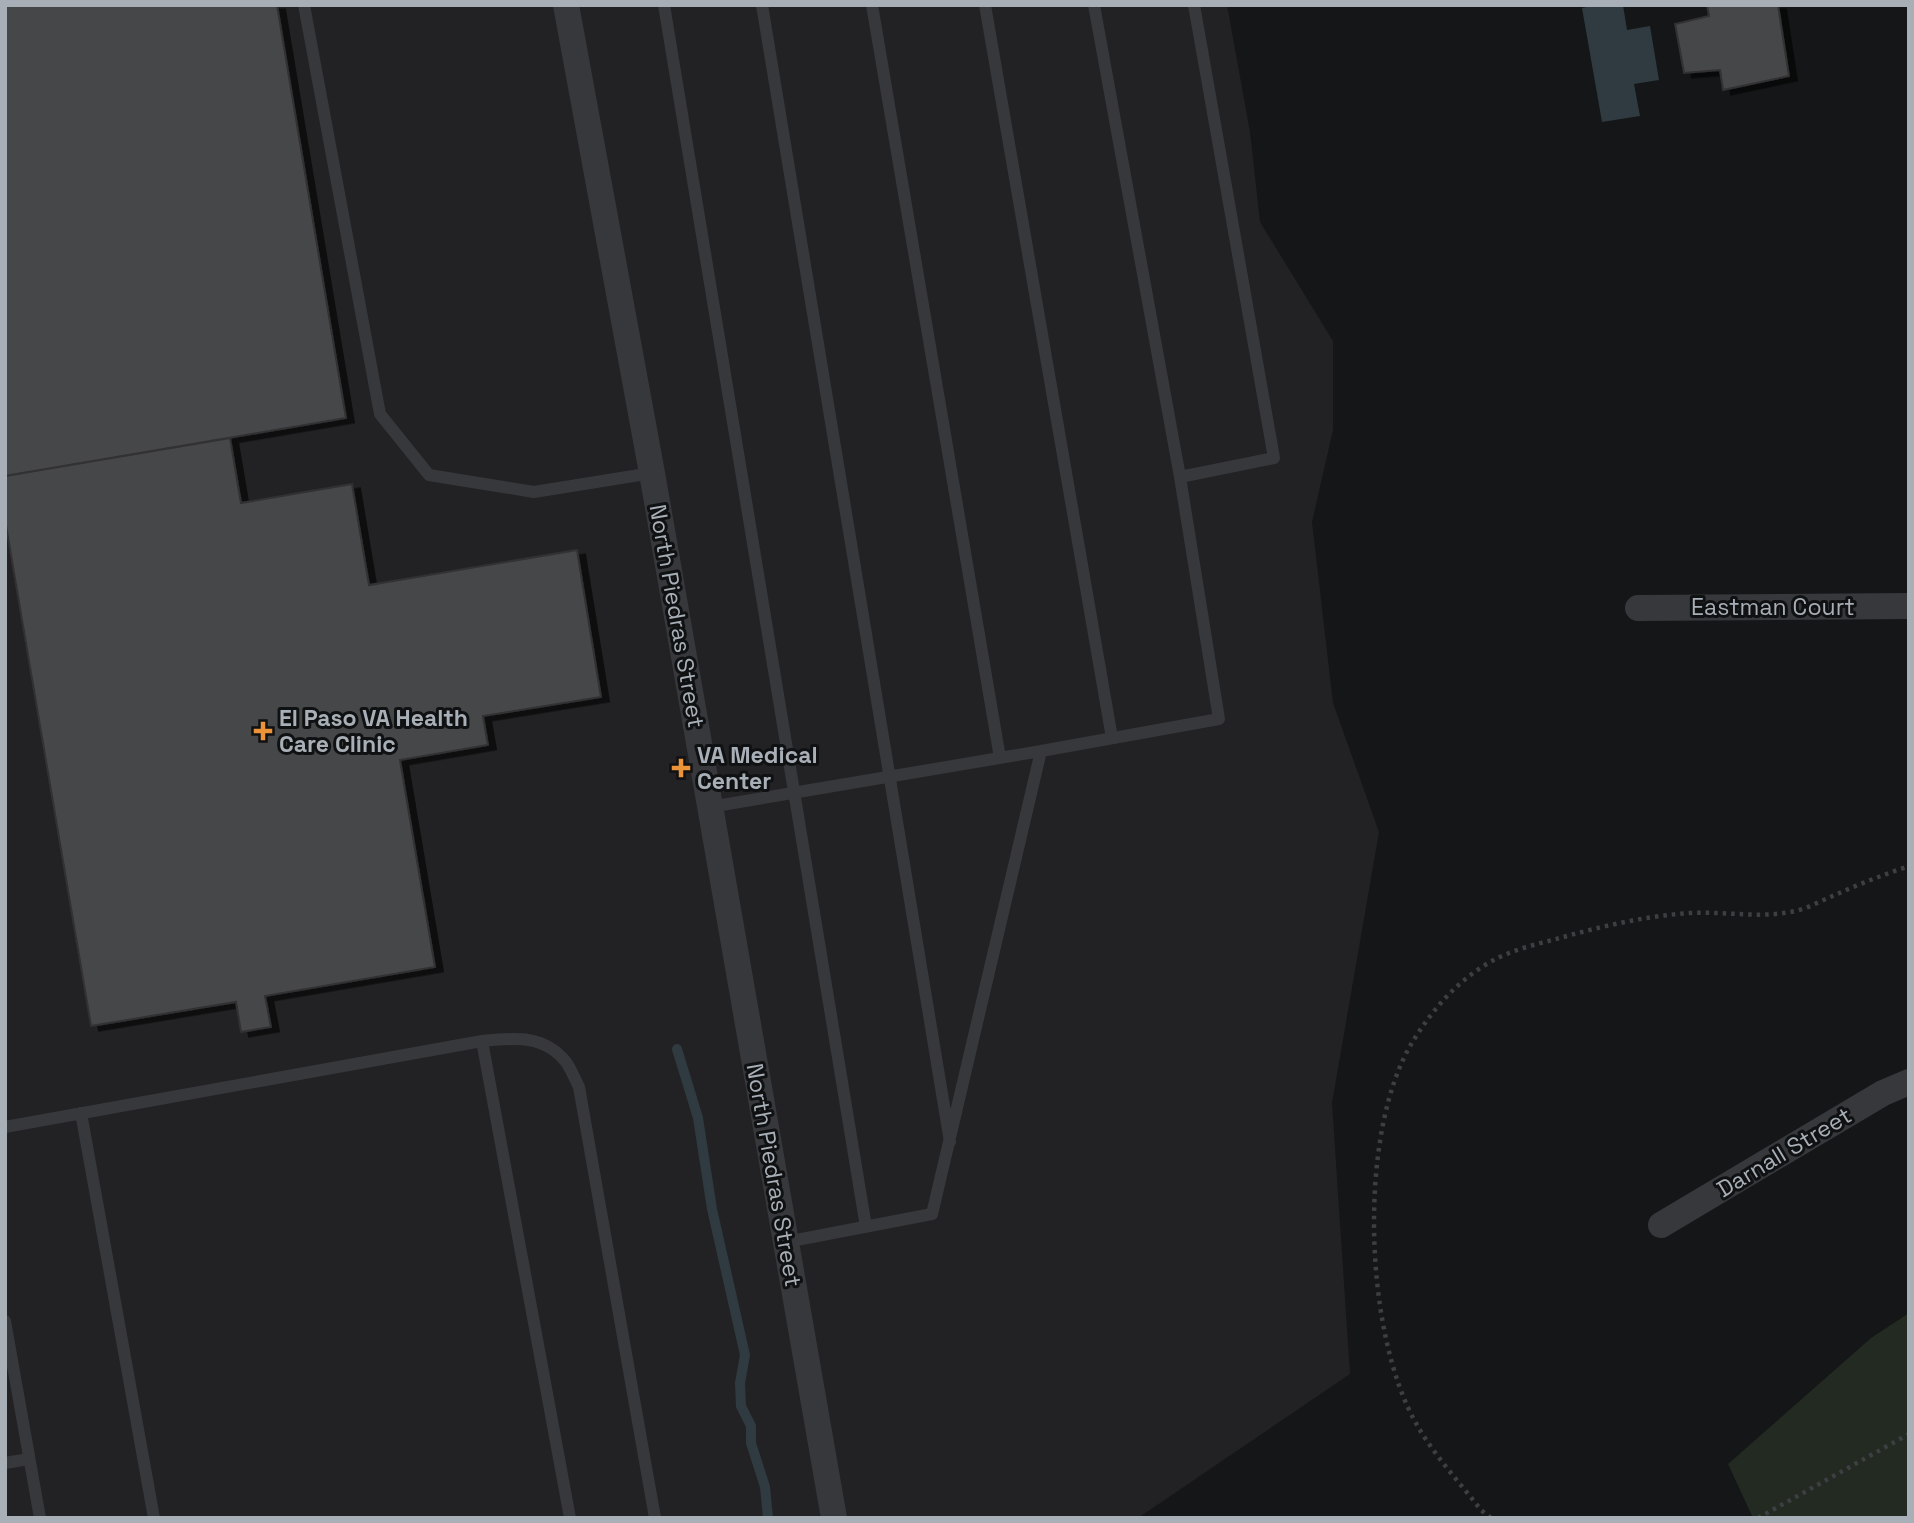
<svg xmlns="http://www.w3.org/2000/svg" width="1914" height="1523" font-family="'Space Grotesk',sans-serif">
<style>
.built{fill:#222224}
.green{fill:#222a22}
.water{fill:#2f3b40}
.lines{fill:none;stroke-linecap:round;stroke-linejoin:round}
.stream{stroke:#2f3b40;stroke-width:10}
.building{fill:#45464a;stroke:#303033;stroke-width:2;filter:url(#shadow)}
.path{stroke:#3d3f43;stroke-width:4.5;stroke-dasharray:3.5 5;stroke-linecap:butt}
.service{stroke:#37383c;stroke-width:12}
.minor{stroke:#37383c;stroke-width:26}
.poi-dot{fill:#eb9339;stroke:#101112;stroke-width:2.5}
.labels{text-anchor:middle;dominant-baseline:central;stroke-width:6;stroke-linejoin:round;paint-order:stroke}
.street-label{font-size:23px;fill:#a8afb7;stroke:#101112}
.poi-label{font-size:23px;font-weight:bold;fill:#a8afb7;stroke:#101112;text-anchor:start}
</style>
<defs>
<filter id="shadow"><feDropShadow dx="8" dy="4.5" stdDeviation="0" flood-color="#0009"/></filter>
</defs>
<rect width="100%" height="100%" fill="#151617"/>
<path class="built" d="M5,5H1227L1250,132L1260,222L1333,341V430L1312,522L1333,703L1379,832L1332,1103L1350,1374L1138,1518H5Z"/>
<path class="green" d="M1909,1313V1518H1753L1728,1464L1871,1338Z"/>
<path class="water" d="M1596,5H1623L1627,30L1650,26L1659,80L1634,84L1640,116L1602,122L1582,8Z"/>
<g class="lines">
<path class="stream" d="M677,1049L698,1118L712,1209L745,1355L740,1383L741,1406L751,1426V1443L765,1487L768,1518"/>
</g>
<path class="building" d="M5,5H277L346,418L5,476Z
M1707,5H1778L1789,76L1723,90L1720,70L1684,73L1675,24L1709,16Z
M230,438L241,503L352,484L369,585L577,550L601,697L483,716L488,745L400,760L435,967L265,996L271,1027L241,1032L236,1002L91,1026L5,520V476Z"/>
<g class="lines">
<path class="path" d="M1491,1518L1481,1510C1460,1483 1434,1455 1417,1425C1364,1334 1357,1132 1413,1041C1433,1009 1457,981 1490,962C1511,950 1537,944 1560,938C1602,926 1646,916 1690,913C1725,911 1761,919 1795,911C1809,908 1822,900 1835,895C1859,884 1883,875 1909,866
M1758,1518L1909,1434"/>
<path class="service" d="M304,5L380,414L429,475L534,492L652,473
M664,5L866,1227
M762,5L950,1142
M872,5L1000,758
M985,5L1112,738
M1180,477L1274,458L1194,5
M1041,751L1219,719L1180,477L1094,5
M710,807L1041,751L932,1214L786,1242
M482,1041L570,1518
M81,1113L154,1518
M5,1127L482,1041C513,1038 544,1034 566,1062C571,1069 575,1079 579,1087L655,1518
M5,1321L40,1518
M5,1463L29,1459"/>
<path class="minor" d="M566,5L652,473L834,1518
M1638,608L1909,606
M1661,1225L1883,1093L1909,1082"/>
</g>
<g class="poi-dot">
<path d="M259.5 720.5h7v7h7v7h-7v7h-7v-7h-7v-7h7z"/>
<path d="M677.5 757.5h7v7h7v7h-7v7h-7v-7h-7v-7h7z"/>
</g>
<g class="labels">
<g class="street-label">
<text x="1773" y="607">Eastman Court</text>
<text transform="translate(677 616) rotate(80)">North Piedras Street</text>
<text transform="translate(1784 1152) rotate(-31)">Darnall Street</text>
<text transform="translate(774 1175) rotate(80)">North Piedras Street</text>
</g>
<g class="poi-label">
<text x="279" y="718">El Paso VA Health<tspan x="279" dy="26">Care Clinic</tspan></text>
<text x="697" y="755">VA Medical<tspan x="697" dy="26">Center</tspan></text>
</g>
</g>
<rect width="1914" height="1523" fill="none" stroke="#a8afb7" stroke-width="14"/>
</svg>
